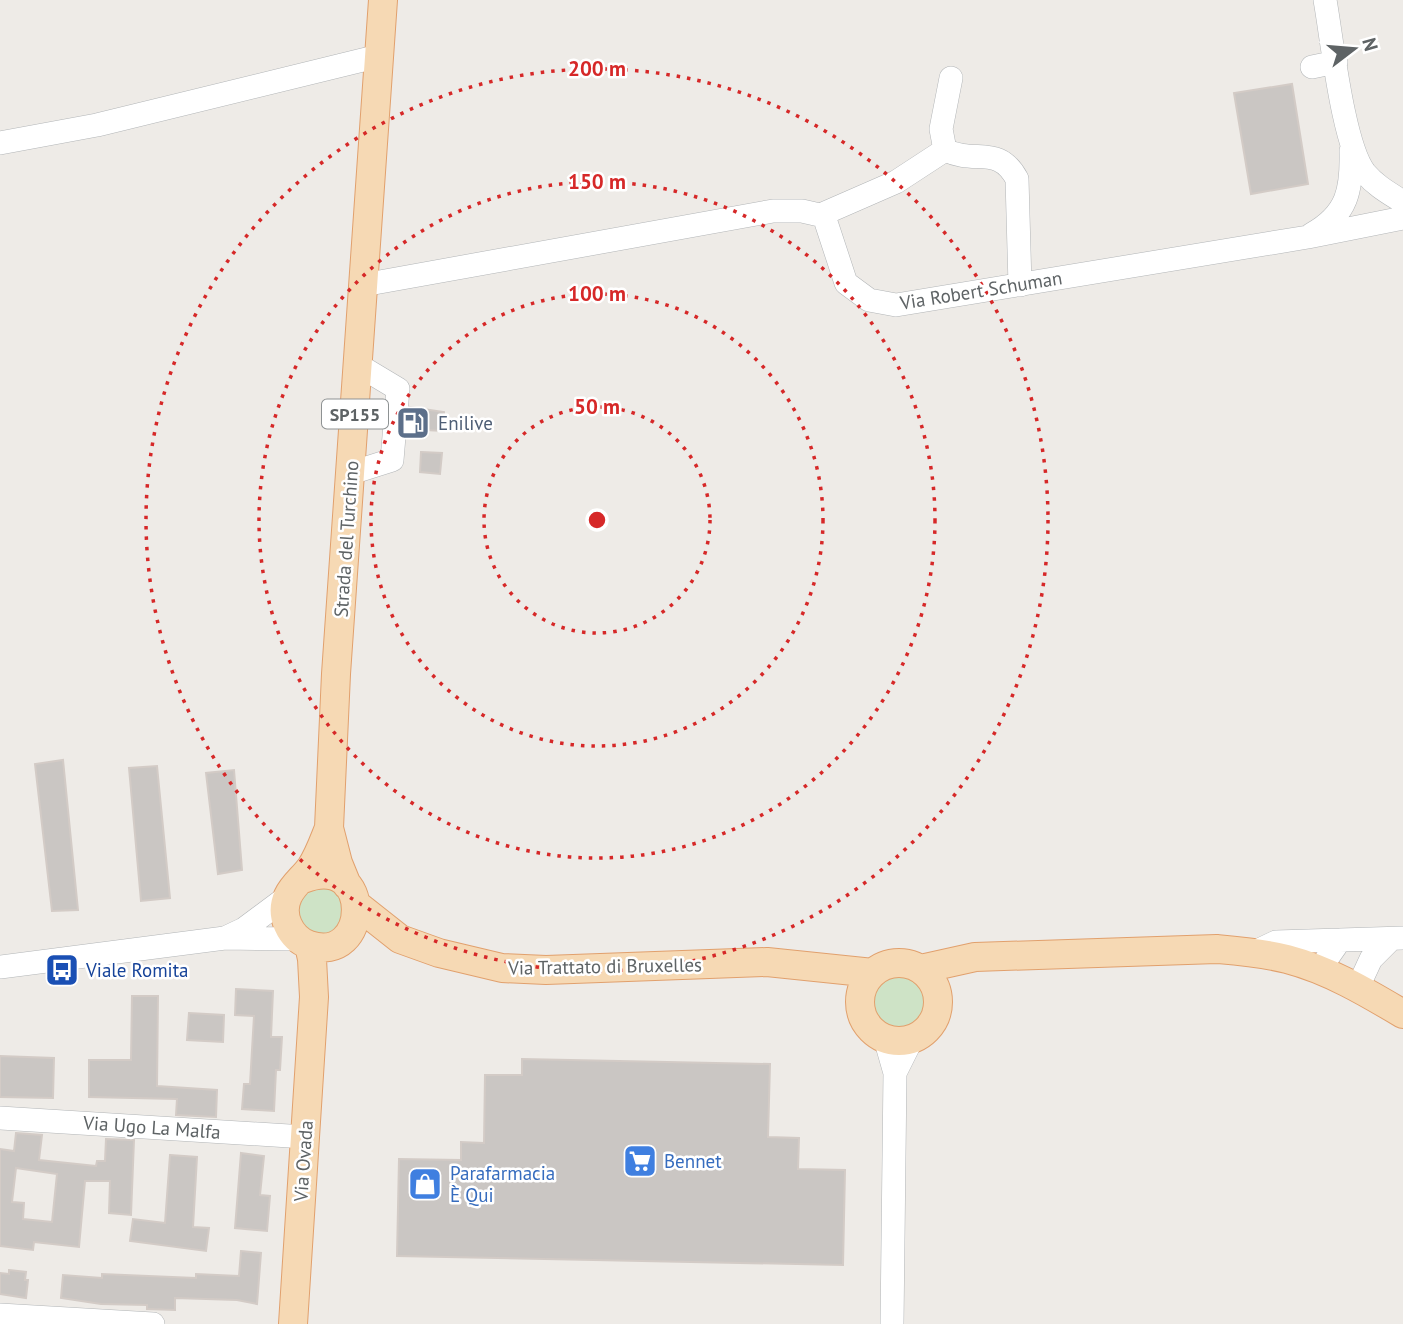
<svg xmlns="http://www.w3.org/2000/svg" width="1403" height="1324" font-family="'PT Sans',sans-serif">
<style>
.green{fill:#cee3c6}
.building{fill:#cac6c3;stroke:#d3cbc6;stroke-width:2;fill-rule:evenodd}
.lines{fill:none;stroke-linecap:round;stroke-linejoin:round}
.minor-casing{stroke:#b2b5b7;stroke-width:24}
.major-casing{stroke:#e1a06d;stroke-width:30}
.minor{stroke:#fff;stroke-width:23}
.major{stroke:#f6d9b4;stroke-width:28}
.ring{fill:none;stroke:#d62828;stroke-width:3.5;stroke-dasharray:3.5 7}
.labels{text-anchor:middle;dominant-baseline:central;stroke-width:5;stroke-linejoin:round;paint-order:stroke}
.shield{fill:#fff;stroke:#8e9293;stroke-width:2}
.shield-label{font-size:18px;font-weight:bold;fill:#5e6365}
.street-label{font-size:19px;fill:#5e6365;stroke:#fff}
.service-label{font-size:19px;fill:#4e5e75;stroke:#fff;text-anchor:start}
.transit-label{font-size:19px;fill:#164399;stroke:#fff;text-anchor:start}
.shop-label{font-size:19px;fill:#366cbe;stroke:#fff;text-anchor:start}
.centre{fill:#d62828;stroke:#fff;stroke-width:3.5}
.ring-label{font-size:21px;text-anchor:middle;font-weight:bold;fill:#d62828;stroke:#fff;stroke-width:5;stroke-linejoin:round;paint-order:stroke}
</style>
<rect width="100%" height="100%" fill="#eeebe7"/>
<path class="green" d="M324,882L348,904L334,935L301,931L294,898Z
M871 1000a27 27 0 1 1 54 0a27 27 0 1 1-54 0Z"/>
<path class="building" d="M1292,84L1308,184L1251,194L1234,93Z
M410,407L444,412L443,431L425,430V435L408,434Z
M421,452L442,453L440,474L420,472Z
M63,760L78,910L52,911L35,764Z
M157,766L170,898L141,901L129,768Z
M234,770L242,870L218,874L206,773Z
M236,989L273,991L271,1037H282L280,1070H276L274,1111L242,1109L244,1084H250L254,1016L235,1015Z
M132,996H158L157,1086L217,1090L216,1117L176,1115L177,1099L89,1097V1060H131Z
M189,1013L224,1015L223,1042L187,1040Z
M0,1056L54,1058L53,1098L0,1097Z
M522,1059L770,1064L768,1137L799,1138L798,1169L845,1170L843,1265L397,1256L399,1159L461,1160V1142L484,1143L485,1075H522Z
M16,1133L42,1135L39,1160L96,1166L97,1161H105L106,1139L134,1140L131,1215L109,1213L110,1181H85L79,1247L34,1242L33,1250L0,1246V1149L14,1151ZM16,1168L57,1174L52,1222L23,1219L24,1203L12,1202Z
M241,1153L264,1156L260,1195L270,1196L267,1231L235,1228Z
M170,1155L197,1157L193,1227L209,1228L206,1251L130,1241L133,1219L165,1223Z
M241,1251L261,1253L257,1304L237,1300L175,1298V1310L147,1309V1305L101,1304L61,1298L63,1275L102,1278V1274L196,1278V1274L239,1276Z
M9,1270L26,1272L25,1280H28L26,1298L0,1294V1273L9,1274Z"/>
<g class="lines">
<defs>
<path id="minor" d="M1325,0C1332,39 1343,145 1365,173C1376,186 1389,193 1403,202
M1312,67L1336,62
M951,78L941,129L945,150C976,165 998,144 1017,179L1020,285
M0,143L97,125L379,56
M824,216L825,213L896,182L945,150
M1312,234C1348,214 1352,189 1351,151
M363,285L773,211H802L824,216L846,283L869,300L896,305L1308,237L1403,218
M351,473L392,460L398,389L358,365
M227,937L244,929L287,897
M1255,952L1276,942L1340,940
M0,967L225,938L298,939
M1319,970L1340,940L1403,938
M1358,987L1371,959L1391,939
M885,1038L895,1073L892,1324
M895,1073L912,1039
M0,1118L305,1137
M0,1315L153,1324"/>
<path id="major" d="M303,879C375,851 370,966 309,945C290,938 279,915 288,896C293,885 304,877 311,867C319,855 324,840 329,828
M347,885L338,863L329,828L336,674L383,0
M357,905L400,939L439,953L502,968L546,970L767,962L873,973
M860 1002a39 39 0 1 1 78 0a39 39 0 1 1-78 0Z
M921,969L975,957L1217,949C1240,951 1264,953 1287,959C1329,970 1366,992 1403,1014
M293,1324L314,997L312,959L309,945"/>
</defs>
<use href="#minor" class="minor-casing"/>
<use href="#major" class="major-casing"/>
<use href="#minor" class="minor"/>
<use href="#major" class="major"/>
</g>
<g class="ring">
<circle cx="597" cy="520" r="113"/>
<circle cx="597" cy="520" r="226"/>
<circle cx="597" cy="520" r="338"/>
<circle cx="597" cy="520" r="451"/>
</g>
<defs>
<symbol id="fuel-square" viewBox="-11 -11 22 22"><rect x="-9" y="-9" width="18" height="18" rx="4" fill="#5c6f8a" stroke="#fff"/><path d="M-5.5-6h7V0h2V4h1.3V-2.5L3-4.5l.8-.8L6-3V5H2.5V1h-1V6h-7ZM-4.2-4.7v3.2H.2V-4.7Z" fill="#fff"/></symbol>
<symbol id="bus-square" viewBox="-11 -11 22 22"><rect x="-9" y="-9" width="18" height="18" rx="4" fill="#1a4fb4" stroke="#fff"/><path d="M-5-6H5V4H4V6H2V4H-2V6H-4V4H-5ZM-3.5-4V0h7V-4ZM-3.5 1.2v1.5H-2V1.2ZM2 1.2v1.5H3.5V1.2Z" fill="#fff"/></symbol>
<symbol id="supermarket-square" viewBox="-11 -11 22 22"><rect x="-9" y="-9" width="18" height="18" rx="4" fill="#3f7fe0" stroke="#fff"/><path d="M-6-5.5h2.5l.6 2H6L4.5 2H-2.5L-4.4-4H-6ZM-1.5 3.2a1.3 1.3 0 1 0 .1 0ZM3 3.2a1.3 1.3 0 1 0 .1 0Z" fill="#fff"/></symbol>
<symbol id="shop-square" viewBox="-11 -11 22 22"><rect x="-9" y="-9" width="18" height="18" rx="4" fill="#3f7fe0" stroke="#fff"/><path d="M-5-2.5h2.3a2.7 3.5 0 0 1 5.4 0H5L5.5 6h-11ZM-1.5-2.5h3a1.5 2.3 0 0 0-3 0Z" fill="#fff"/></symbol>
</defs>
<g fill-rule="evenodd">
<use href="#fuel-square" x="394" y="404" width="38" height="38"/>
<use href="#bus-square" x="43" y="951" width="38" height="38"/>
<use href="#supermarket-square" x="621" y="1142" width="38" height="38"/>
<use href="#shop-square" x="406" y="1165" width="38" height="38"/>
</g>
<g class="labels">
<rect class="shield" x="322" y="399.5" width="66" height="29" rx="5"/>
<g class="shield-label">
<text x="355" y="414">SP155</text>
</g>
<g class="street-label">
<text transform="translate(981 290) rotate(-9)">Via Robert Schuman</text>
<text transform="translate(346 539) rotate(-86)">Strada del Turchino</text>
<text transform="translate(605 966) rotate(-1)">Via Trattato di Bruxelles</text>
<text transform="translate(152 1127) rotate(4)">Via Ugo La Malfa</text>
<text transform="translate(303 1161) rotate(-86)">Via Ovada</text>
</g>
<g class="service-label">
<text x="438" y="423">Enilive</text>
</g>
<g class="transit-label">
<text x="86" y="970">Viale Romita</text>
</g>
<g class="shop-label">
<text x="664" y="1161">Bennet</text>
<text x="450" y="1173">Parafarmacia<tspan x="450" dy="22">È Qui</tspan></text>
</g>
</g>
<circle cx="597" cy="520" r="10" class="centre"/>
<g class="ring-label">
<text x="597" y="76">200 m</text>
<text x="597" y="189">150 m</text>
<text x="597" y="301">100 m</text>
<text x="597" y="414">50 m</text>
</g>
<g transform="translate(1354 49) rotate(74)" stroke="#ffffff" stroke-width="5" paint-order="stroke">
<path d="M0-5L12 26L0 18L-12 26Z" fill="#5e6365"/>
<text y="-10" font-size="19" font-weight="bold" text-anchor="middle" fill="#5e6365">N</text>
</g>
</svg>
